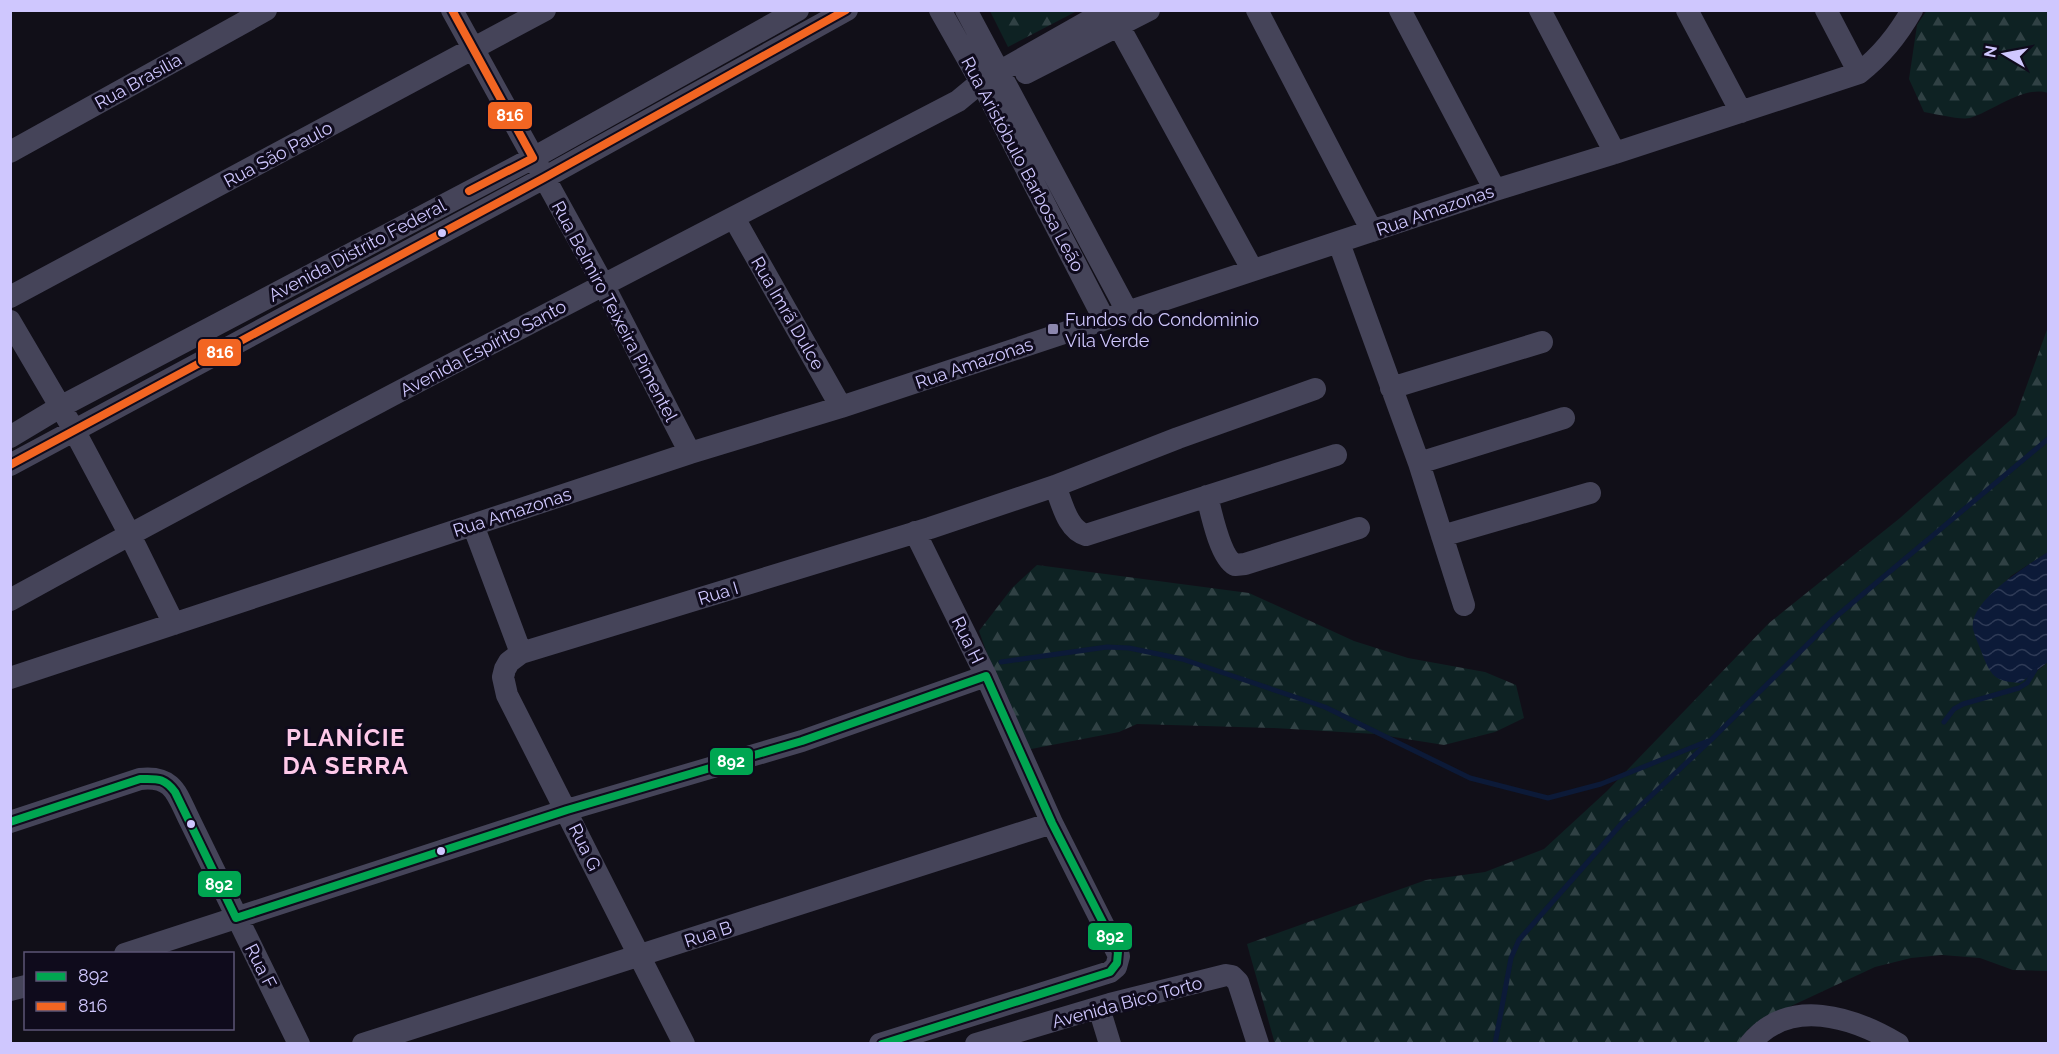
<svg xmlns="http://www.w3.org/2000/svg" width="2059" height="1054" font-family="Raleway,sans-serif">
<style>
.forest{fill:url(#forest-firs)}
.water{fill:url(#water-waves)}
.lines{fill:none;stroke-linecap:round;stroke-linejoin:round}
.stream{stroke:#0c1a38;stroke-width:5}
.minor{stroke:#454459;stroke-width:22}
.bus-1-casing{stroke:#0f0b1c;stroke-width:12}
.bus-2-casing{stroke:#0f0b1c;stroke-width:12}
.bus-1{stroke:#00a651;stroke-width:8}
.bus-2{stroke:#f26522;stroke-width:8}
.bus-dot{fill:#cfc7fe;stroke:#0f0b1c;stroke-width:2}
.poi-dot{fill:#8c87ae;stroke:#0f0b1c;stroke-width:2}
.labels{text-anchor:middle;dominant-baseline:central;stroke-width:6;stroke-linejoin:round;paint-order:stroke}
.street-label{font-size:18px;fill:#cfc7fe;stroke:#0f0b1c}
.poi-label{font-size:18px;fill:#cfc7fe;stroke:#0f0b1c;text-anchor:start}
.district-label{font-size:24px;font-weight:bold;letter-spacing:1.5px;fill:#fec9e9;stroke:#0f0b1c}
.line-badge{stroke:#0f0b1c;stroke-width:2}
.badge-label{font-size:16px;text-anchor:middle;font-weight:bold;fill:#fff}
</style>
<defs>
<pattern id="forest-firs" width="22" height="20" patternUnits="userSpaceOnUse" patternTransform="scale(1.5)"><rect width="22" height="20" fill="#0e2223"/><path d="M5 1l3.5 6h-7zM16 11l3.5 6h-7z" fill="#304144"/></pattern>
<pattern id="water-waves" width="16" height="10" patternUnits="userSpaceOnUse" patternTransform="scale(1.5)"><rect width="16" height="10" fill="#0c1a38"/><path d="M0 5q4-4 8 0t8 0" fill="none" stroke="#2e3a56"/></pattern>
</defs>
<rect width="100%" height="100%" fill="#110f18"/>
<path class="forest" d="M1927,10L2048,11V93C2024,85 1993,111 1970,118C1960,120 1935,114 1924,112L1909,79L1917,25Z
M990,11H1077L1008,47Z
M2048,327V552L2011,576L1978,610L2033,674L2048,662V971L2013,970L1980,958L1942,955L1911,958L1875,967L1789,1007L1748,1029L1740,1043L1275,1044L1247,944L1426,880L1485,872L1544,849L1607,791L1769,623L1900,518L2016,415Z
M1037,565L1249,593L1354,641L1408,658L1485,672L1516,685L1524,718L1495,732L1444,745L1375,734L1274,728L1137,724L1119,732L1026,750L1003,699L979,631L1012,588Z"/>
<path class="water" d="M2048,552V662L2020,683C1996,681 1992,678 1983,656C1980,647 1975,638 1973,629C1968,601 2028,565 2048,552Z"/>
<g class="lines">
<path class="stream" d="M1001,662L1107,647L1129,648L1182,659L1325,707L1470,778L1548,798L1601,784L1708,741
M1944,722L1954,709L1963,704L2019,688L2027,683L2035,670
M1495,1044L1511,958L1519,940L1623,822L1712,739L1832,620L2048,439"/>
<path class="minor" d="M452,10L603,284L690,453
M940,10L987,93L1104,319
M966,10L1127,311
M1110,10L1252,269
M1257,10L1372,231
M1400,10L1495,190
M1540,10L1615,153
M1687,10L1741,112
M1826,10L1859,73
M1026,73L1149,10
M10,152L266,10
M734,218L841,407
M1339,243L1419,463L1464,605
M10,297L545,10
M10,321L74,430L130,535L174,624
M1391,388L1542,342
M10,437L60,407L533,158L798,10
M1419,463L1564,418
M10,465L544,178L847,10
M1055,486C1062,502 1067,530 1086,535L1336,455
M1207,496C1211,512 1220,557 1235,565L1245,564L1359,528
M473,525L521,653
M1442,536L1590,493
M10,600C323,428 641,266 958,101L981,82L1108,10
M10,678L690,453L841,407L1495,190L1615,153L1859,73C1881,56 1898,35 1912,10
M10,822L140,779C175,775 177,796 191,823L299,1044
M125,954L567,810L802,741L986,676
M10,990L26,986
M1099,1008L1110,1044
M363,1044L1052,823
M684,1044L507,695L503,677L505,669L509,662L521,653L930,528L1055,486L1178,438L1315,389
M880,1044L1110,972L1116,967L1119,956L1052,823L986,676L915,532
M976,1044L1110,1004L1226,975L1232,976L1238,982L1258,1044
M1750,1044C1789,996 1853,1017 1898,1044"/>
<defs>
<path id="bus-1" d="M10,822L140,779C157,779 164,777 175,792L236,918L567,810L802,741L986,676L1052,823L1118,952L1117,963L1110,972L882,1044"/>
<path id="bus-2" d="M452,10L533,158L469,191
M10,465L544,178L846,10"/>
</defs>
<use href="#bus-1" class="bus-1-casing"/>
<use href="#bus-2" class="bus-2-casing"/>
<use href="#bus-1" class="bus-1"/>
<use href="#bus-2" class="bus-2"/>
</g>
<g class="bus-dot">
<circle cx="442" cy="233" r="5"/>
<circle cx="191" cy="824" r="5"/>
<circle cx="441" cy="851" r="5"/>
</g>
<rect class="poi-dot" x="1047" y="323" width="12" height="12" rx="3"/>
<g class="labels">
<g class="street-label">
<text transform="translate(138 81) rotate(-29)">Rua Brasília</text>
<text transform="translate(278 154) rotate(-28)">Rua São Paulo</text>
<text transform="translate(1023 164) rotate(62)">Rua Aristóbulo Barbosa Leão</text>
<text transform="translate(1435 210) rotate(-19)">Rua Amazonas</text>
<text transform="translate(357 250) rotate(-28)">Avenida Distrito Federal</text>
<text transform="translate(615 311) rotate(62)">Rua Belmiro Teixeira Pimentel</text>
<text transform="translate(788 313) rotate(60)">Rua Imrã Dulce</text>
<text transform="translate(483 348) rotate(-28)">Avenida Espírito Santo</text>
<text transform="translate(974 363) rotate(-19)">Rua Amazonas</text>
<text transform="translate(512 512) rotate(-18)">Rua Amazonas</text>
<text transform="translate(718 593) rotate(-17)">Rua I</text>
<text transform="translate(968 640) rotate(64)">Rua H</text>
<text transform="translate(585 847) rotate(64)">Rua G</text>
<text transform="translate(708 934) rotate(-18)">Rua B</text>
<text transform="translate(261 966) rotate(63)">Rua F</text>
<text transform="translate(1127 1002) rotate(-15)">Avenida Bico Torto</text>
</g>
<g class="poi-label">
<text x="1065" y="319">Fundos do Condominio<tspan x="1065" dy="21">Vila Verde</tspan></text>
</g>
<g class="district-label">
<text x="346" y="737">PLANÍCIE<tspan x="346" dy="28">DA SERRA</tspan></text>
</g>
</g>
<g class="line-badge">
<rect x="487" y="101" width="46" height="29" rx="6" fill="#f26522"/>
<rect x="197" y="338" width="45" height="29" rx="6" fill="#f26522"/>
<rect x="709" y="747" width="45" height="29" rx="6" fill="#00a651"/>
<rect x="197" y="870" width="45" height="28" rx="6" fill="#00a651"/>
<rect x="1087" y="922" width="46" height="29" rx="6" fill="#00a651"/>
</g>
<g class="badge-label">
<text x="510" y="121">816</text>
<text x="220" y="358">816</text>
<text x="731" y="767">892</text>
<text x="219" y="890">892</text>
<text x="1110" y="942">892</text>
</g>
<rect width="2059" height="1054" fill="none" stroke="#cfc7fe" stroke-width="24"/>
<rect x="24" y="952" width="210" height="78" fill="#0f0b1c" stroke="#5c5676" stroke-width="1.5"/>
<rect x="36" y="972" width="30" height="9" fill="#00a651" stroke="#5c5676" stroke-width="1.5"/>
<text x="78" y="982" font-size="18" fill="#cfc7fe">892</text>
<rect x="36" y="1002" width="30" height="9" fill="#f26522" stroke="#5c5676" stroke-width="1.5"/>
<text x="78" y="1012" font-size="18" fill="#cfc7fe">816</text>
<g transform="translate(2005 54) rotate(280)" stroke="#0f0b1c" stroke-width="4.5" paint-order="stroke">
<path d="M0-4.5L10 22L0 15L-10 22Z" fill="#cfc7fe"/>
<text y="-9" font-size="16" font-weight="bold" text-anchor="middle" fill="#cfc7fe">N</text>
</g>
</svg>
